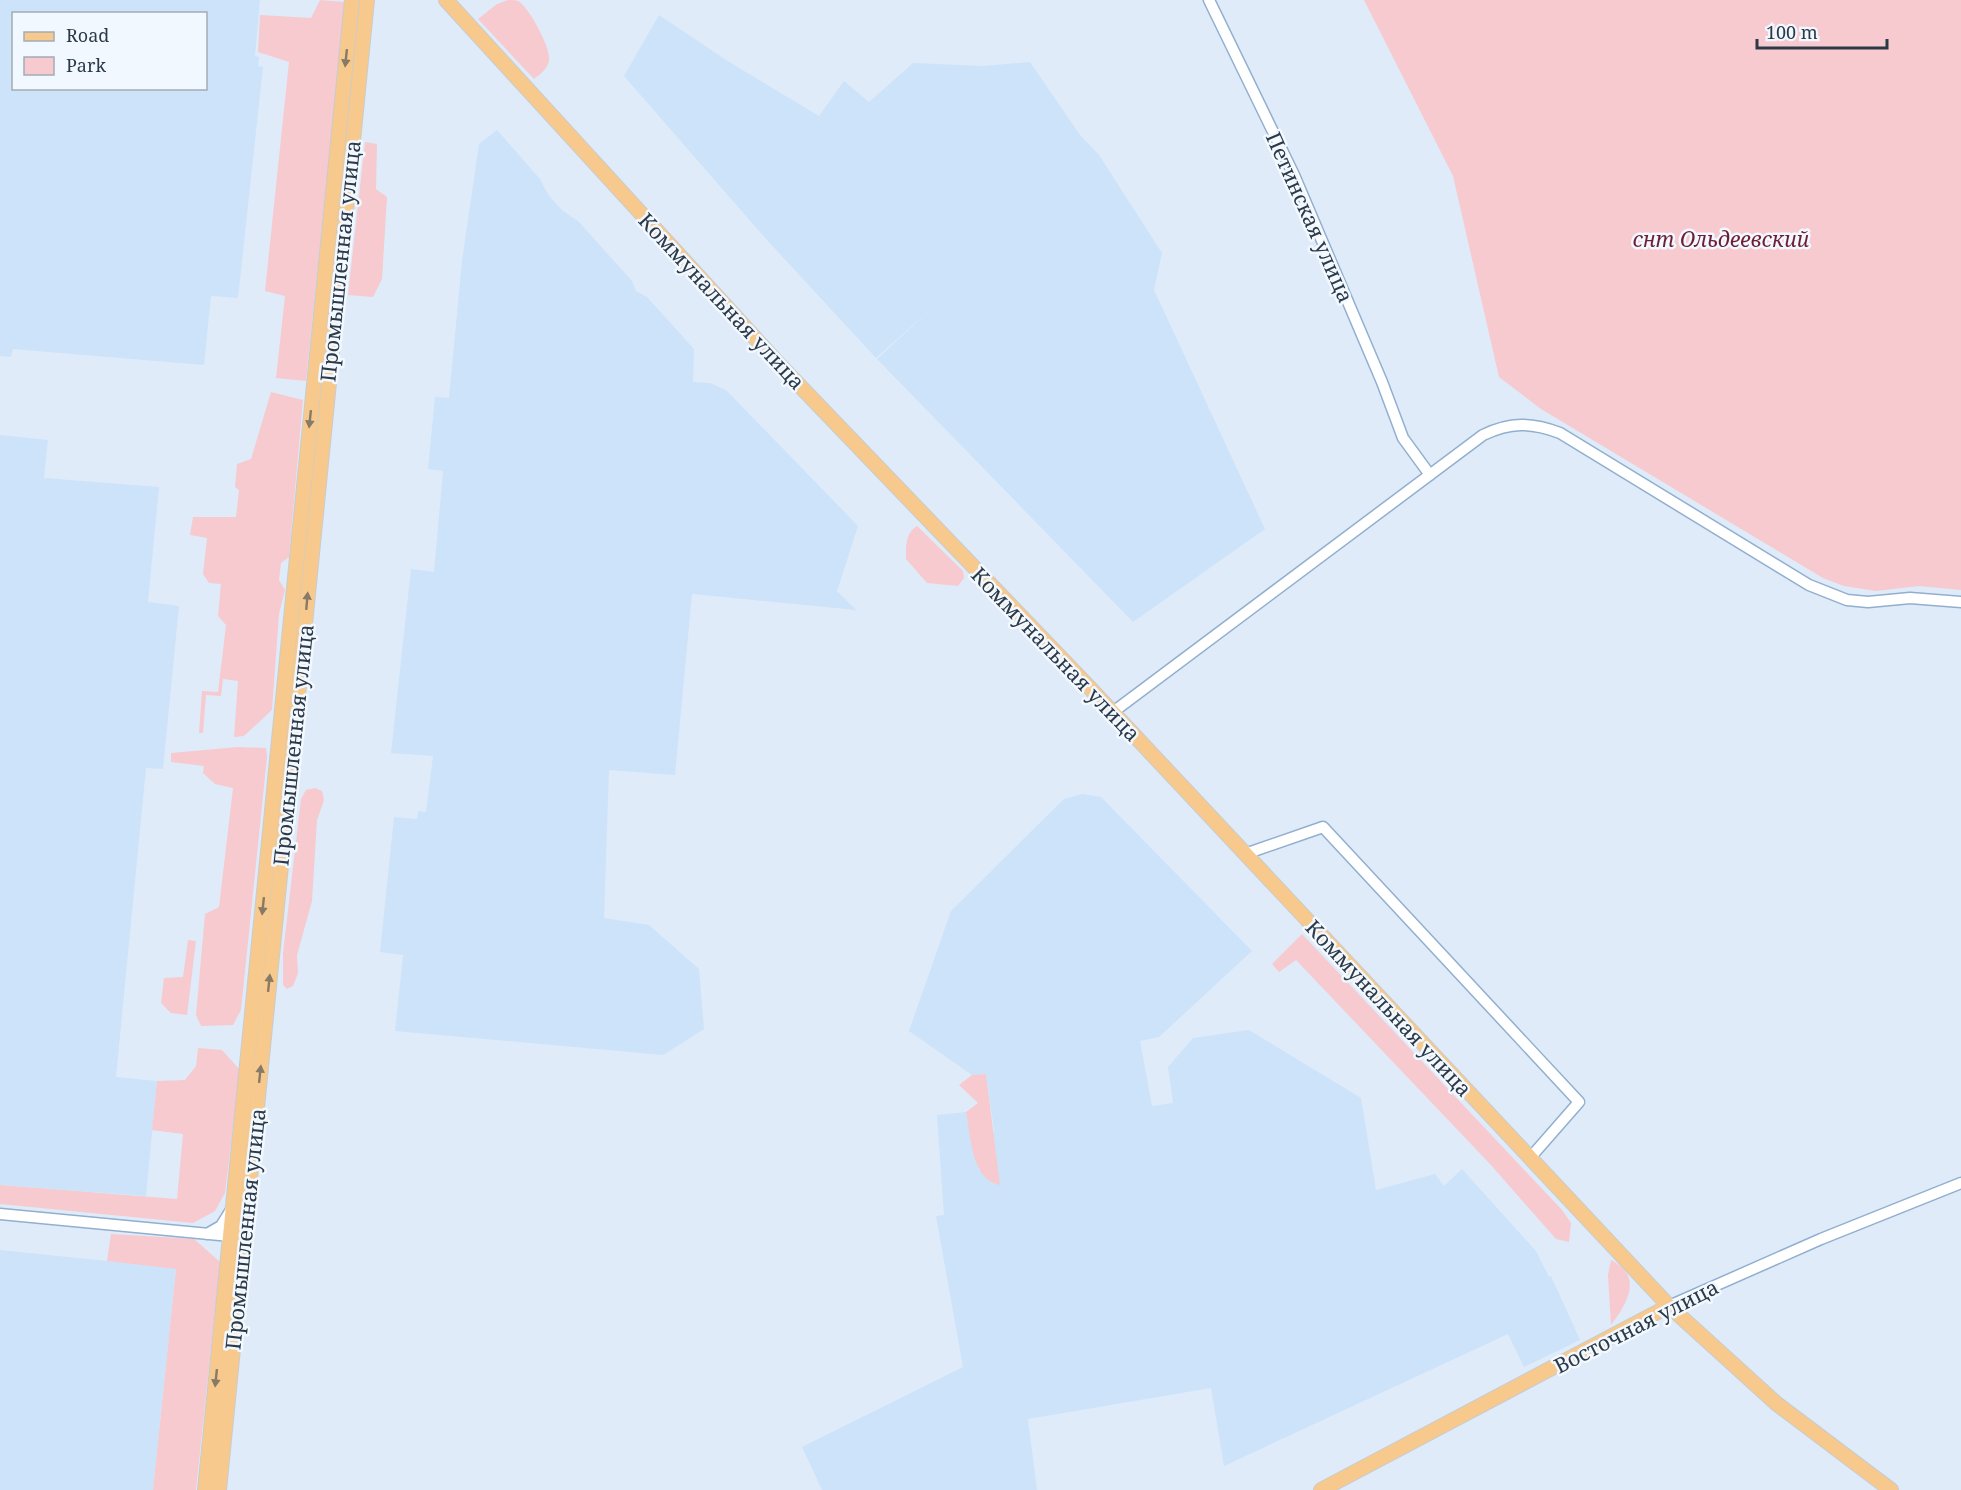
<svg xmlns="http://www.w3.org/2000/svg" width="1961" height="1490" font-family="'Noto Serif',serif">
<style>
.built{fill:#cde3fa;fill-rule:evenodd}
.green{fill:#f6cacf}
.lines{fill:none;stroke-linecap:round;stroke-linejoin:round}
.minor-casing{stroke:#91afcf;stroke-width:13}
.major-casing{stroke:#c8cccf;stroke-width:16}
.minor{stroke:#fff;stroke-width:10}
.major{stroke:#f7c98c;stroke-width:14}
.oneway{fill:#877a66}
.labels{text-anchor:middle;dominant-baseline:central;stroke-width:5;stroke-linejoin:round;paint-order:stroke}
.street-label{font-size:21px;fill:#2c3946;stroke:#f2f8ff}
.park-label{font-size:21px;font-style:italic;fill:#6f1e32;stroke:#f2f8ff}
</style>
<rect width="100%" height="100%" fill="#dfebf9"/>
<path class="built" d="M0,0H260L255,56L259,57L258,66L263,67L238,298L211,296L204,365L13,349L11,357L0,356ZM14,14H206V88H14Z
M659,15L726,60L819,116L844,81L869,102L913,63L983,66L1030,62L1080,135L1099,155L1162,253L1154,290L1265,529L1133,622L877,359L932,308L876,358L766,239L624,76Z
M497,130L540,179L549,196L562,210L579,222L632,281L636,291L647,297L694,349L693,382L710,383L726,390L858,526L837,591L856,610L692,594L675,775L609,770L604,918L649,925L699,969L704,1029L663,1055L395,1031L403,955L380,952L394,817L417,819L418,811L426,812L433,756L391,753L411,569L434,572L443,471L428,469L435,397L449,398L462,261L479,144Z
M0,435L48,440L44,478L159,487L148,602L179,606L163,769L146,768L116,1077L157,1081L146,1196L0,1185Z
M1082,794L1101,797L1252,951L1159,1037L1140,1041L1152,1106L1173,1103L1168,1067L1193,1038L1249,1030L1361,1098L1376,1190L1435,1174L1444,1186L1462,1169L1536,1251L1549,1277L1551,1276L1580,1340L1524,1367L1508,1334L1224,1466L1211,1388L1028,1419L1037,1490H822L802,1447L963,1367L936,1216L944,1215L937,1115L966,1112L979,1171L994,1130L986,1074L972,1075L909,1031L951,911L1064,799Z
M0,1250L176,1268L153,1490H0Z"/>
<path class="green" d="M320,0L345,2L306,381L276,378L285,296L265,291L289,62L258,52L260,15L311,18Z
M356,0H361L334,275H329Z
M508,0C510,0 516,0 518,1C529,7 551,48 549,60C548,69 540,74 534,79L478,19L497,4Z
M1364,0H1961V590L1919,586L1876,591L1844,586L1823,578L1541,409L1499,377L1453,176Z
M365,142L377,144L376,189L387,197L382,279L373,297L348,295Z
M271,392L303,400L289,557L281,563L279,580L285,590L279,614L272,710L244,736L234,737L238,681L223,679L221,696L206,695L203,733H199L202,691L218,692L226,625L218,616L221,584L209,583L203,574L207,538L190,535L193,517H236L239,490L235,487L237,464L251,459Z
M917,526L963,571L964,578L958,586L927,583L906,559C906,547 905,533 917,526Z
M238,747L266,748L267,757L241,1010L233,1025L201,1026L196,1015L205,914L219,907L233,788L215,784L203,773L204,766L171,762V753Z
M315,788L322,791L324,800L317,820L312,901L297,955L298,973L293,986L287,989L283,985V953L301,799L306,790Z
M1302,934L1562,1210L1571,1223L1569,1242L1556,1239L1490,1164L1296,960L1279,972L1272,964Z
M188,940L196,941L187,1015L171,1013L161,1003L164,978L183,977Z
M198,1048L222,1050L240,1070L225,1193L215,1211L193,1223L0,1204V1185L177,1199L183,1134L152,1130L157,1081L185,1080L196,1066Z
M986,1074L1000,1185C971,1180 971,1136 966,1112L978,1103L959,1085L972,1075Z
M111,1234L194,1239L220,1262L196,1490H153L176,1269L107,1261Z
M1611,1260C1644,1276 1627,1304 1611,1325L1608,1275Z"/>
<g class="lines">
<defs>
<path id="minor" d="M1209,0L1294,175L1382,382L1403,438L1430,475
M1113,712L1483,435C1510,422 1531,422 1560,433L1809,585L1847,600L1868,602L1910,598L1961,602
M1245,854L1323,827L1579,1102L1530,1158
M0,1214L230,1236
M207,1234L221,1226L231,1210
M1669,1306L1821,1239L1961,1183"/>
<path id="major" d="M446,0L775,360L1089,687L1669,1306L1777,1404L1891,1490
M205,1490L352,0
M219,1490L367,0
M1321,1490L1669,1306"/>
</defs>
<use href="#minor" class="minor-casing"/>
<use href="#major" class="major-casing"/>
<use href="#minor" class="minor"/>
<use href="#major" class="major"/>
</g>
<defs><path id="oneway-solid" d="M-6-.8H1V-3.2L6.5 0L1 3.2V.8H-6Z" transform="scale(1.5)"/></defs>
<g class="oneway">
<use href="#oneway-solid" transform="translate(346 58) rotate(96)"/>
<use href="#oneway-solid" transform="translate(310 419) rotate(96)"/>
<use href="#oneway-solid" transform="translate(307 601) rotate(-85)"/>
<use href="#oneway-solid" transform="translate(263 906) rotate(96)"/>
<use href="#oneway-solid" transform="translate(269 983) rotate(-84)"/>
<use href="#oneway-solid" transform="translate(260 1074) rotate(-84)"/>
<use href="#oneway-solid" transform="translate(216 1378) rotate(96)"/>
</g>
<g class="labels">
<g class="street-label">
<text transform="translate(1310 217) rotate(66)">Петинская улица</text>
<text transform="translate(340 261) rotate(-84)">Промышленная улица</text>
<text transform="translate(722 301) rotate(47)">Коммунальная улица</text>
<text transform="translate(1056 654) rotate(46)">Коммунальная улица</text>
<text transform="translate(293 745) rotate(-84)">Промышленная улица</text>
<text transform="translate(1389 1008) rotate(47)">Коммунальная улица</text>
<text transform="translate(245 1229) rotate(-84)">Промышленная улица</text>
<text transform="translate(1636 1326) rotate(-27)">Восточная улица</text>
</g>
<g class="park-label">
<text x="1721" y="239">снт Ольдеевский</text>
</g>
</g>
<rect x="12" y="12" width="195" height="78" fill="#f2f8ff" stroke="#a3acb5" stroke-width="1.5"/>
<rect x="24" y="32" width="30" height="9" fill="#f7c98c" stroke="#a3acb5" stroke-width="1.5"/>
<text x="66" y="42" font-size="18" fill="#2c3946">Road</text>
<rect x="24" y="57" width="30" height="18" fill="#f6cacf" stroke="#a3acb5" stroke-width="1.5"/>
<text x="66" y="72" font-size="18" fill="#2c3946">Park</text>
<path d="M1757 39v9h130v-9" fill="none" stroke="#2c3946" stroke-width="3"/>
<text x="1766" y="39" font-size="18" fill="#2c3946" stroke="#f2f8ff" stroke-width="4.5" paint-order="stroke">100 m</text>
</svg>
